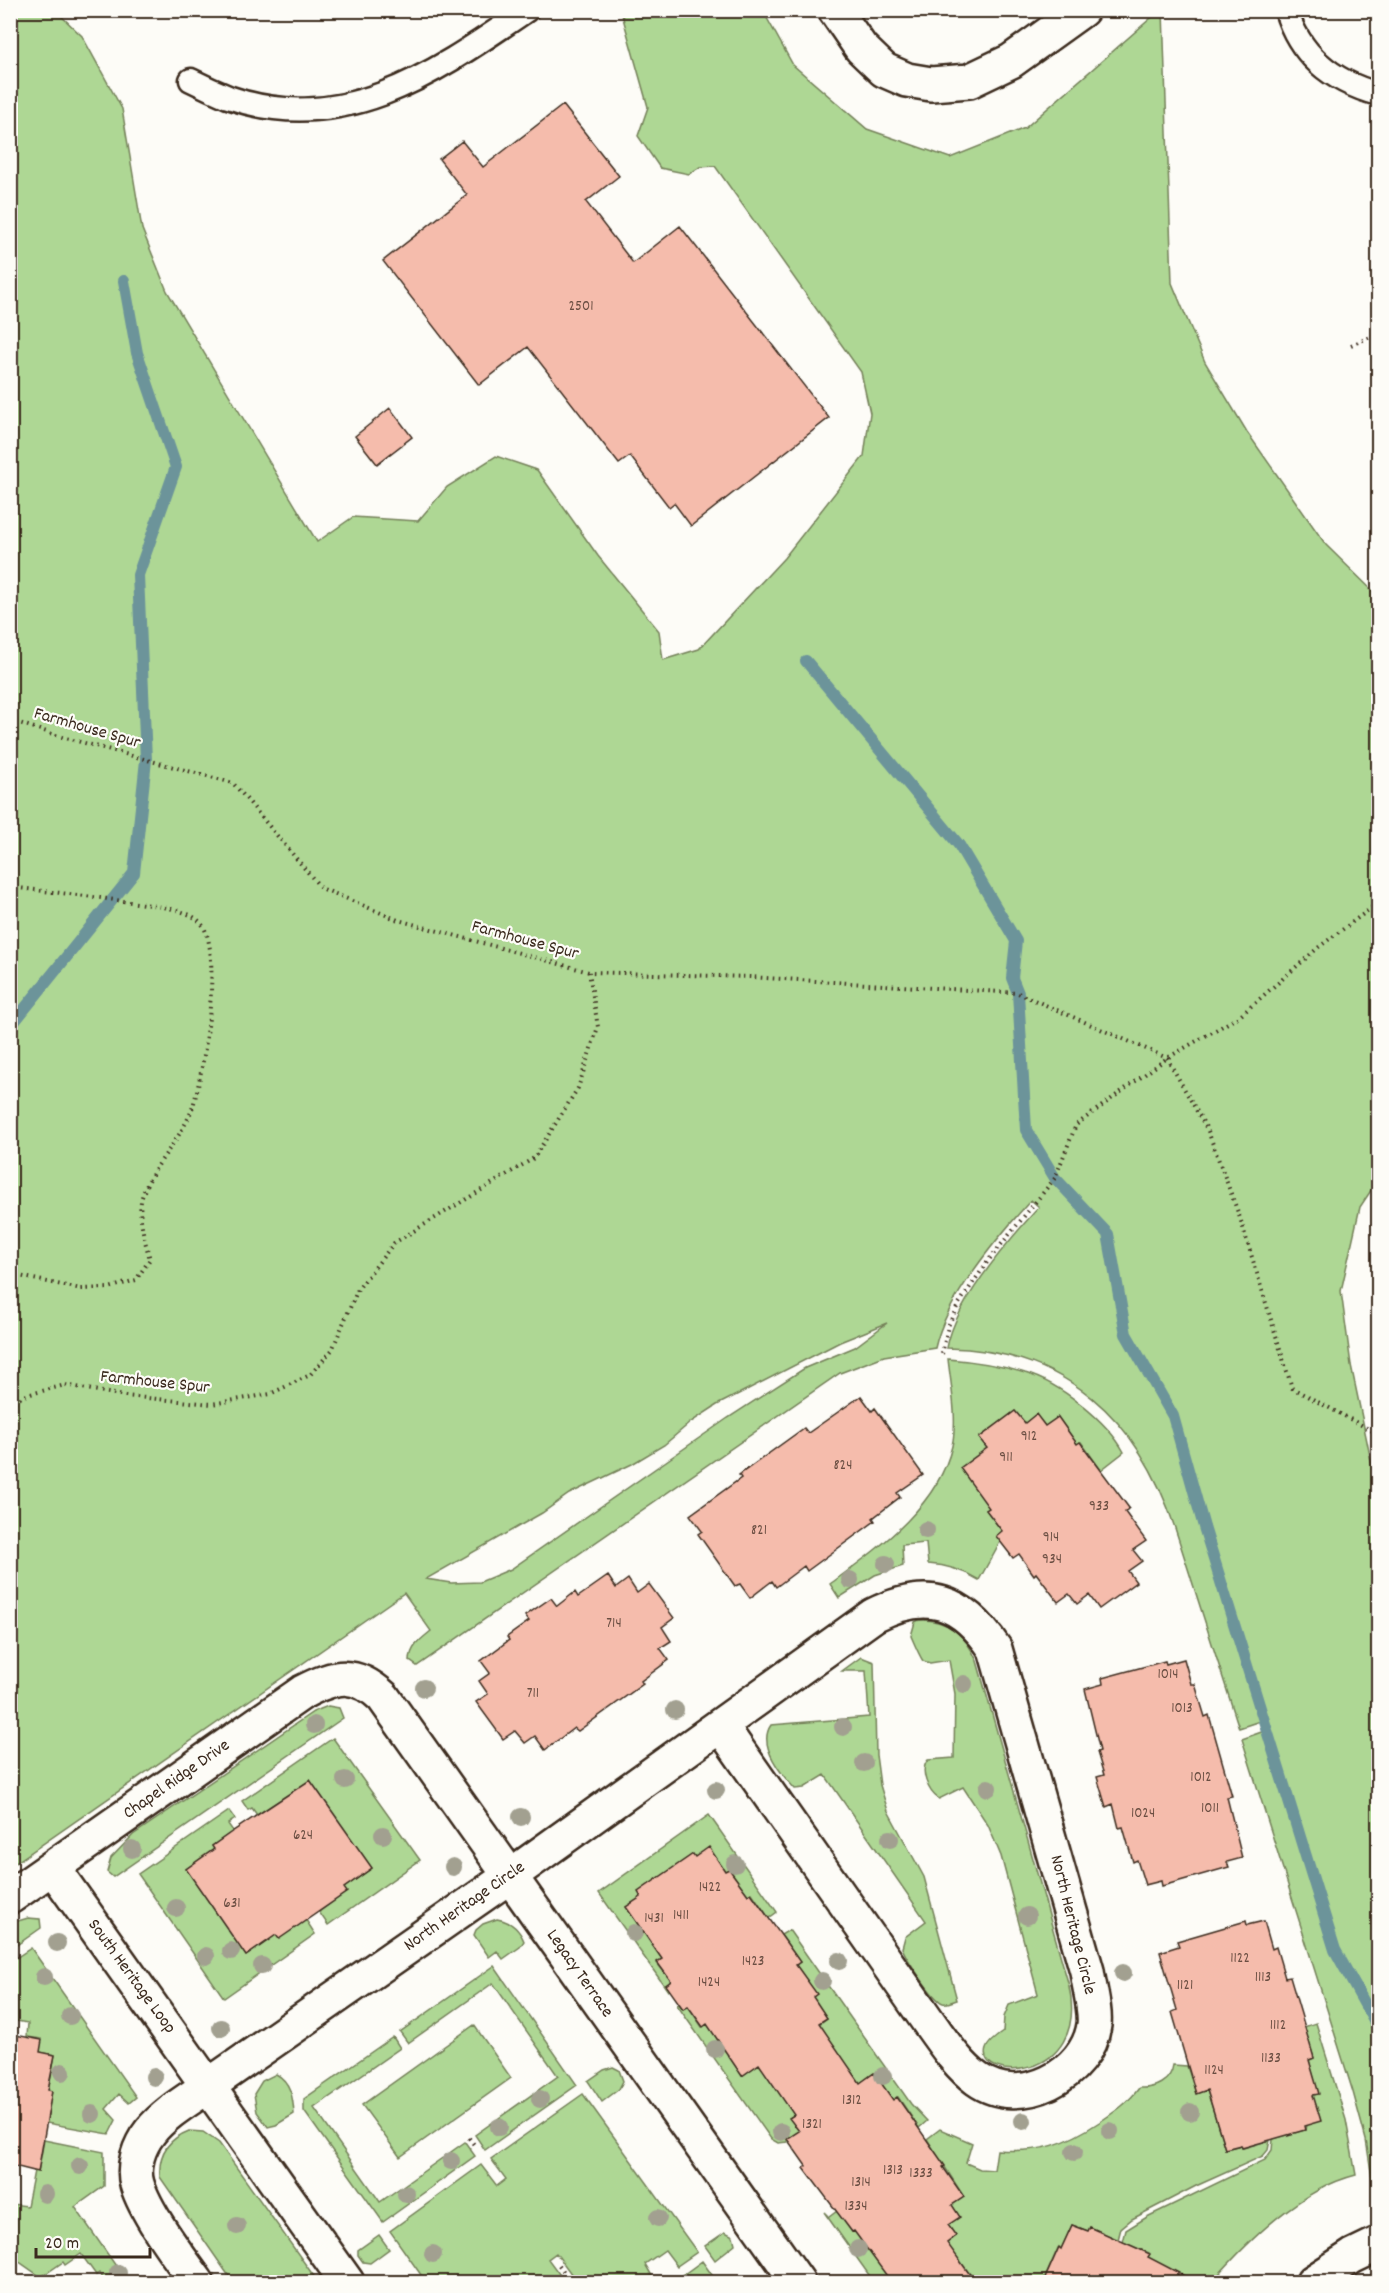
<svg xmlns="http://www.w3.org/2000/svg" width="1389" height="2293" font-family="Dekko,sans-serif">
<style>
.green{fill:#aed794;stroke:#748059;stroke-width:1.5;fill-rule:evenodd}
.lines{fill:none;stroke-linecap:round;stroke-linejoin:round}
.stream{stroke:#6c949a;stroke-width:12}
.building{fill:#f5bcac;stroke:#3b2a1e;stroke-width:1.5}
.lane-casing{stroke:#3b2a1e;stroke-width:27}
.street-casing{stroke:#3b2a1e;stroke-width:38}
.path{stroke:#3b2a1e;stroke-width:4;stroke-dasharray:1.5 4.5;stroke-linecap:butt}
.lane{stroke:#fdfcf7;stroke-width:22}
.street{stroke:#fdfcf7;stroke-width:33}
.tree{fill:#a2a090}
.labels{text-anchor:middle;dominant-baseline:central;stroke-width:4.5;stroke-linejoin:round;paint-order:stroke}
.number-label{font-size:15px;fill:#6a4e42}
.street-label{font-size:18px;fill:#3b2a1e;stroke:#fdfcf7}
</style>
<rect width="100%" height="100%" fill="#fdfcf7"/>
<filter id="ink" filterUnits="userSpaceOnUse"><feTurbulence type="fractalNoise" baseFrequency=".0167" numOctaves="2"/><feDisplacementMap in="SourceGraphic" scale="12" xChannelSelector="R" yChannelSelector="G"/><feConvolveMatrix kernelMatrix="1 2 1 2 8 2 1 2 1" color-interpolation-filters="sRGB"/></filter>
<g filter="url(#ink)">
<path class="green" d="M11,10L56,11L82,36L122,109L142,229L167,291L317,542L353,517L418,521L447,487L496,456L537,470L598,556L659,631L663,660L699,649L784,558L864,456L870,413L861,372L715,166L700,167L689,174L660,168L638,136L648,107L621,11H763L793,65L867,129L950,158L1025,128L1159,11H1163L1172,283L1205,362L1247,432L1326,545L1378,596V1180L1360,1207L1341,1291L1351,1365L1378,1494V2189L1373,2184L1366,2140L1353,2092L1242,1739L1267,1730L1263,1720L1239,1728L1175,1528C1139,1419 1066,1350 947,1348C954,1304 1009,1240 1039,1207L1031,1200C997,1238 946,1298 935,1348L884,1356L840,1373L417,1666L410,1661C410,1647 421,1639 431,1631L404,1593L11,1866ZM887,1323L855,1347L805,1368L728,1418L511,1569L480,1582L451,1583L426,1579L542,1513L569,1494L632,1464L664,1445L691,1422L717,1405L840,1342Z
M948,1359C974,1361 1000,1365 1025,1373C1060,1383 1107,1421 1124,1452L1101,1470L1081,1442L1077,1444L1058,1417L1045,1426L1036,1415L1025,1423L1015,1411L979,1438L987,1448L989,1508L986,1510L1002,1531L1000,1542L979,1580C963,1570 946,1565 928,1564L926,1543L902,1545L903,1566L875,1575L839,1598L830,1584C877,1549 938,1507 952,1446C958,1419 951,1386 948,1359Z
M919,1620C948,1619 965,1634 977,1661L1069,1986C1090,2083 975,2083 986,2049C988,2042 997,2036 1003,2032L1004,2017L1009,2005L1038,1994L1001,1856L988,1825L963,1787L939,1799C928,1792 919,1770 928,1760L954,1758L955,1694L949,1660L930,1663L923,1661C919,1655 914,1643 911,1636L915,1622Z
M861,1657L874,1662L876,1755L880,1785L888,1811L924,1877L957,2000C953,2001 948,2004 943,2003C933,2000 907,1959 902,1948L905,1937L926,1921L825,1775L804,1788L795,1789C782,1775 757,1745 771,1725L869,1717L866,1671H842Z
M328,1706L339,1708L343,1718L113,1877L107,1872L111,1858L133,1835L313,1712Z
M333,1738L420,1860L328,1925L319,1912L346,1892L344,1888L372,1868L310,1780L257,1815L252,1808L248,1810L242,1801Z
M229,1811L235,1819L228,1824L233,1831L212,1846L214,1849L186,1869L246,1956L276,1935L306,1920L315,1934L224,1998L138,1874Z
M709,1815L777,1912L769,1918L752,1893L748,1895L729,1869L725,1871L709,1848L695,1857L692,1855L639,1892L641,1897L626,1907L662,1959L657,1963L671,1981L666,1985L670,1990L668,1991L599,1893Z
M28,1918L40,1919L41,1928L11,1949V1923Z
M497,1919C510,1921 519,1929 524,1941L520,1947L503,1959L497,1951L489,1957L474,1935L476,1930L483,1924Z
M789,1930L911,2104L927,2121L919,2128L898,2097L893,2100L874,2073L860,2083L852,2071L790,2118L799,2131L787,2139V2142L778,2143L771,2139L677,2005L679,2004L683,2009L688,2006L702,2027L707,2024L742,2076L759,2064L762,2068L827,2018L813,1997L816,1994L796,1965L800,1962L781,1935Z
M31,1948L136,2097L129,2103L119,2094L106,2109L116,2120L109,2134L46,2123L52,2091L48,2090L55,2055L40,2052L41,2039L27,2037L28,2023L11,2020L10,1962Z
M494,1966L577,2085L485,2150L475,2135L558,2076L493,1983L408,2043L400,2032Z
M1316,2023L1346,2120L1356,2175C1300,2189 1248,2241 1212,2282H1157L1148,2257L1149,2253L1123,2242L1126,2230L1147,2217L1265,2160L1272,2150L1273,2139L1305,2130L1313,2095L1318,2094L1309,2060L1314,2058L1304,2027Z
M474,2025L511,2078L400,2157L362,2105Z
M393,2037L400,2048L314,2108L380,2202L465,2142L475,2156L383,2222L304,2111V2099Z
M1173,2065L1187,2066L1196,2093L1207,2090L1225,2149L1241,2145L1243,2148L1270,2140L1268,2150L1263,2156L1196,2186L1132,2219L1121,2228L1118,2240L1090,2227L1088,2231L1072,2225L1061,2249L1058,2248L1044,2280H1041L1039,2282H976L961,2262L932,2282H874L824,2212L829,2217L837,2211L852,2232L854,2231L918,2264L956,2236L948,2225L959,2217L952,2205L964,2197L927,2139L940,2129L972,2143L966,2163L980,2169L994,2170L997,2150C1041,2153 1065,2145 1101,2121C1116,2111 1129,2102 1139,2088C1154,2089 1171,2082 1173,2065Z
M613,2067L619,2070L623,2081L619,2089L602,2102L588,2081L604,2070Z
M276,2074C291,2082 293,2098 294,2114L276,2125L268,2127L257,2112L254,2094L262,2081Z
M583,2094L697,2252L677,2266L665,2250L645,2264L655,2281L653,2282H617L603,2279L577,2282L556,2253L548,2259L565,2282H426L390,2231L481,2165L497,2186L506,2179L491,2159Z
M189,2131L203,2132L219,2143L318,2282H233L160,2177C158,2154 168,2139 189,2131Z
M44,2140L104,2152V2186L75,2207L127,2282H106L99,2273L96,2275L81,2254L65,2265L63,2262L41,2277L11,2256L12,2204L27,2206L34,2171L38,2172Z
M725,2232L733,2236L735,2244L715,2260L705,2246Z
M379,2235L389,2249L370,2263L363,2262L358,2255V2250Z
M702,2261L717,2282H688L683,2275Z"/>
<g class="lines">
<path class="stream" d="M806,661L959,845L1016,941L1012,978L1018,993L1026,1130L1055,1178L1108,1234L1126,1334L1173,1416L1204,1527L1335,1950L1378,2028
M10,1027L134,873L146,760L138,575L176,467L137,353L124,281"/>
</g>
<path class="building" d="M563,105L619,176L586,202L633,263L680,226L829,418L691,526L674,503L669,507L630,456L619,464L528,347L479,385L383,261L467,195L439,159L462,141L483,167Z
M390,408L412,437L377,464L355,436Z
M861,1396L872,1411L875,1408L923,1475L897,1493L900,1497L873,1518L875,1521L807,1571L804,1566L776,1587L772,1581L750,1598L740,1584L735,1586L698,1534L702,1531L690,1515L741,1478L739,1475L804,1428L808,1433Z
M1015,1411L1025,1423L1036,1414L1045,1426L1058,1417L1077,1444L1080,1442L1129,1508L1125,1512L1146,1541L1133,1550L1142,1561L1128,1571L1136,1582L1099,1609L1089,1595L1077,1604L1069,1594L1058,1602L1036,1573L1034,1575L1019,1554L1013,1558L996,1536L1002,1531L986,1510L989,1508L960,1468L987,1448L979,1438Z
M608,1576L616,1588L628,1579L637,1593L649,1584L674,1618L662,1627L671,1641L660,1648L669,1660L641,1681L643,1684L578,1731L574,1728L545,1750L535,1736L525,1743L515,1731L503,1739L476,1702L488,1694L479,1681L490,1673L481,1661L509,1640L507,1637L529,1621L525,1616L551,1598L557,1606L575,1592L578,1597Z
M1184,1659L1191,1684H1195L1205,1717L1209,1715L1232,1796L1227,1797L1242,1858L1227,1862L1229,1867L1162,1886L1161,1881L1145,1885L1137,1860L1133,1862L1123,1827L1119,1828L1113,1804L1106,1807L1097,1777L1104,1775L1097,1752L1100,1751L1085,1689L1103,1684L1102,1678L1165,1661L1166,1664Z
M310,1780L372,1868L344,1888L347,1892L279,1939L276,1935L246,1956L186,1869L214,1849L212,1846L233,1831Z
M709,1847L725,1871L729,1869L748,1895L751,1893L800,1962L796,1965L817,1994L813,1997L827,2018L819,2023L860,2083L874,2073L893,2100L897,2097L945,2166L943,2167L964,2197L952,2205L960,2217L948,2225L956,2236L947,2243L976,2283H892L854,2231L852,2232L804,2168L806,2166L787,2139L799,2131L789,2118L794,2115L759,2064L742,2076L707,2024L703,2027L688,2006L683,2009L666,1985L671,1981L657,1962L662,1959L626,1907L641,1897L638,1892L693,1854L695,1857Z
M1246,1921L1247,1925L1264,1921L1272,1949L1276,1947L1285,1978L1290,1977L1314,2058L1309,2060L1319,2094L1313,2095L1321,2121L1304,2126L1305,2130L1242,2148L1241,2145L1225,2149L1207,2090L1196,2094L1172,2012L1177,2010L1160,1952L1179,1946L1177,1941Z
M10,2034L42,2040L40,2052L55,2055L48,2090L52,2091L38,2172L10,2165Z
M1072,2225L1088,2231L1090,2227L1150,2254L1148,2257L1198,2283H1043L1059,2247L1061,2249Z"/>
<g class="lines">
<defs>
<path id="lane" d="M1286,10C1300,57 1334,82 1378,94
M191,80C203,86 216,92 228,97C344,138 436,72 527,10"/>
<path id="street" d="M835,10L861,48L884,70L907,80L931,84L969,81L1011,61L1082,10
M53,1868L347,2282
M10,1897L303,1692C336,1675 355,1671 383,1697L798,2282
M197,2282C179,2257 146,2214 137,2184C132,2166 139,2146 150,2132C165,2113 188,2100 208,2086L510,1876L874,1615C928,1588 962,1600 995,1649L1087,1971C1089,1986 1096,2011 1094,2025C1087,2075 1020,2110 977,2079C959,2066 945,2045 932,2027L721,1726
M1313,2282L1353,2256L1378,2244"/>
</defs>
<use href="#lane" class="lane-casing"/>
<use href="#street" class="street-casing"/>
<path class="path" d="M1351,345L1378,334
M10,720L62,737L233,783L321,888L398,920L589,972L749,977L1018,993L1167,1058L1208,1131L1240,1218L1292,1388L1378,1434
M10,887C53,892 95,897 137,903C155,906 183,908 198,920C226,941 203,1075 193,1106C182,1140 153,1163 142,1197C137,1214 145,1242 150,1259L136,1280L109,1288L81,1289L10,1274
M942,1354L948,1326L958,1305L988,1261L1055,1178L1076,1125L1167,1058L1240,1016L1319,947L1378,903
M10,1405L23,1396L65,1385L125,1396L212,1404L270,1394L310,1375L332,1350L358,1289L394,1243L534,1158L578,1088L598,1027L589,972
M469,2138L475,2146
M559,2265L564,2272"/>
<use href="#lane" class="lane"/>
<use href="#street" class="street"/>
</g>
<g class="tree">
<circle cx="926" cy="1530" r="9"/>
<circle cx="886" cy="1564" r="9"/>
<circle cx="850" cy="1580" r="9"/>
<circle cx="964" cy="1684" r="9"/>
<circle cx="424" cy="1688" r="9"/>
<circle cx="675" cy="1710" r="9"/>
<circle cx="314" cy="1725" r="9"/>
<circle cx="843" cy="1727" r="9"/>
<circle cx="864" cy="1763" r="9"/>
<circle cx="345" cy="1780" r="9"/>
<circle cx="988" cy="1788" r="9"/>
<circle cx="716" cy="1790" r="9"/>
<circle cx="521" cy="1817" r="9"/>
<circle cx="383" cy="1835" r="9"/>
<circle cx="890" cy="1839" r="9"/>
<circle cx="132" cy="1849" r="9"/>
<circle cx="735" cy="1864" r="9"/>
<circle cx="453" cy="1867" r="9"/>
<circle cx="176" cy="1908" r="9"/>
<circle cx="1027" cy="1916" r="9"/>
<circle cx="634" cy="1933" r="9"/>
<circle cx="57" cy="1943" r="9"/>
<circle cx="231" cy="1951" r="9"/>
<circle cx="206" cy="1956" r="9"/>
<circle cx="839" cy="1961" r="9"/>
<circle cx="262" cy="1966" r="9"/>
<circle cx="1123" cy="1973" r="9"/>
<circle cx="44" cy="1977" r="9"/>
<circle cx="822" cy="1981" r="9"/>
<circle cx="70" cy="2016" r="9"/>
<circle cx="221" cy="2028" r="9"/>
<circle cx="715" cy="2049" r="9"/>
<circle cx="62" cy="2072" r="9"/>
<circle cx="883" cy="2076" r="9"/>
<circle cx="154" cy="2077" r="9"/>
<circle cx="540" cy="2099" r="9"/>
<circle cx="1190" cy="2112" r="9"/>
<circle cx="92" cy="2114" r="9"/>
<circle cx="1023" cy="2121" r="9"/>
<circle cx="499" cy="2127" r="9"/>
<circle cx="1110" cy="2131" r="9"/>
<circle cx="781" cy="2132" r="9"/>
<circle cx="1074" cy="2152" r="9"/>
<circle cx="451" cy="2161" r="9"/>
<circle cx="80" cy="2166" r="9"/>
<circle cx="45" cy="2194" r="9"/>
<circle cx="406" cy="2194" r="9"/>
<circle cx="658" cy="2218" r="9"/>
<circle cx="237" cy="2226" r="9"/>
<circle cx="858" cy="2249" r="9"/>
<circle cx="433" cy="2254" r="9"/>
<circle cx="118" cy="2273" r="9"/>
</g>
</g>
<g class="labels">
<g class="number-label">
<text x="581" y="307">2501</text>
<text x="1029" y="1437">912</text>
<text x="1006" y="1458">911</text>
<text x="843" y="1466">824</text>
<text x="1099" y="1507">933</text>
<text x="759" y="1531">821</text>
<text x="1051" y="1538">914</text>
<text x="1052" y="1560">934</text>
<text x="614" y="1624">714</text>
<text x="1168" y="1675">1014</text>
<text x="533" y="1694">711</text>
<text x="1182" y="1709">1013</text>
<text x="1201" y="1778">1012</text>
<text x="1210" y="1809">1011</text>
<text x="1143" y="1814">1024</text>
<text x="303" y="1836">624</text>
<text x="710" y="1888">1422</text>
<text x="232" y="1904">631</text>
<text x="681" y="1916">1411</text>
<text x="654" y="1919">1431</text>
<text x="1240" y="1959">1122</text>
<text x="753" y="1962">1423</text>
<text x="1263" y="1978">1113</text>
<text x="709" y="1983">1424</text>
<text x="1185" y="1986">1121</text>
<text x="1278" y="2026">1112</text>
<text x="1271" y="2059">1133</text>
<text x="1214" y="2071">1124</text>
<text x="852" y="2101">1312</text>
<text x="812" y="2125">1321</text>
<text x="893" y="2171">1313</text>
<text x="921" y="2174">1333</text>
<text x="861" y="2183">1314</text>
<text x="856" y="2207">1334</text>
</g>
<g class="street-label">
<text transform="translate(87 729) rotate(16)">Farmhouse Spur</text>
<text transform="translate(525 941) rotate(15)">Farmhouse Spur</text>
<text transform="translate(155 1383) rotate(6)">Farmhouse Spur</text>
<text transform="translate(177 1780) rotate(-35)">Chapel Ridge Drive</text>
<text transform="translate(465 1907) rotate(-35)">North Heritage Circle</text>
<text transform="translate(1072 1925) rotate(76)">North Heritage Circle</text>
<text transform="translate(579 1974) rotate(55)">Legacy Terrace</text>
<text transform="translate(131 1977) rotate(54)">South Heritage Loop</text>
</g>
</g>
<rect width="1389" height="2293" fill="none" stroke="#fdfcf7" stroke-width="36"/>
<rect x="18" y="18" width="1353" height="2257" fill="none" stroke="#3b2a1e" stroke-width="2" filter="url(#ink)"/>
<path d="M36 2248v9h114v-9" fill="none" stroke="#3b2a1e" stroke-width="3"/>
<text x="45" y="2248" font-size="18" fill="#3b2a1e" stroke="#fdfcf7" stroke-width="4.5" paint-order="stroke">20 m</text>
</svg>
